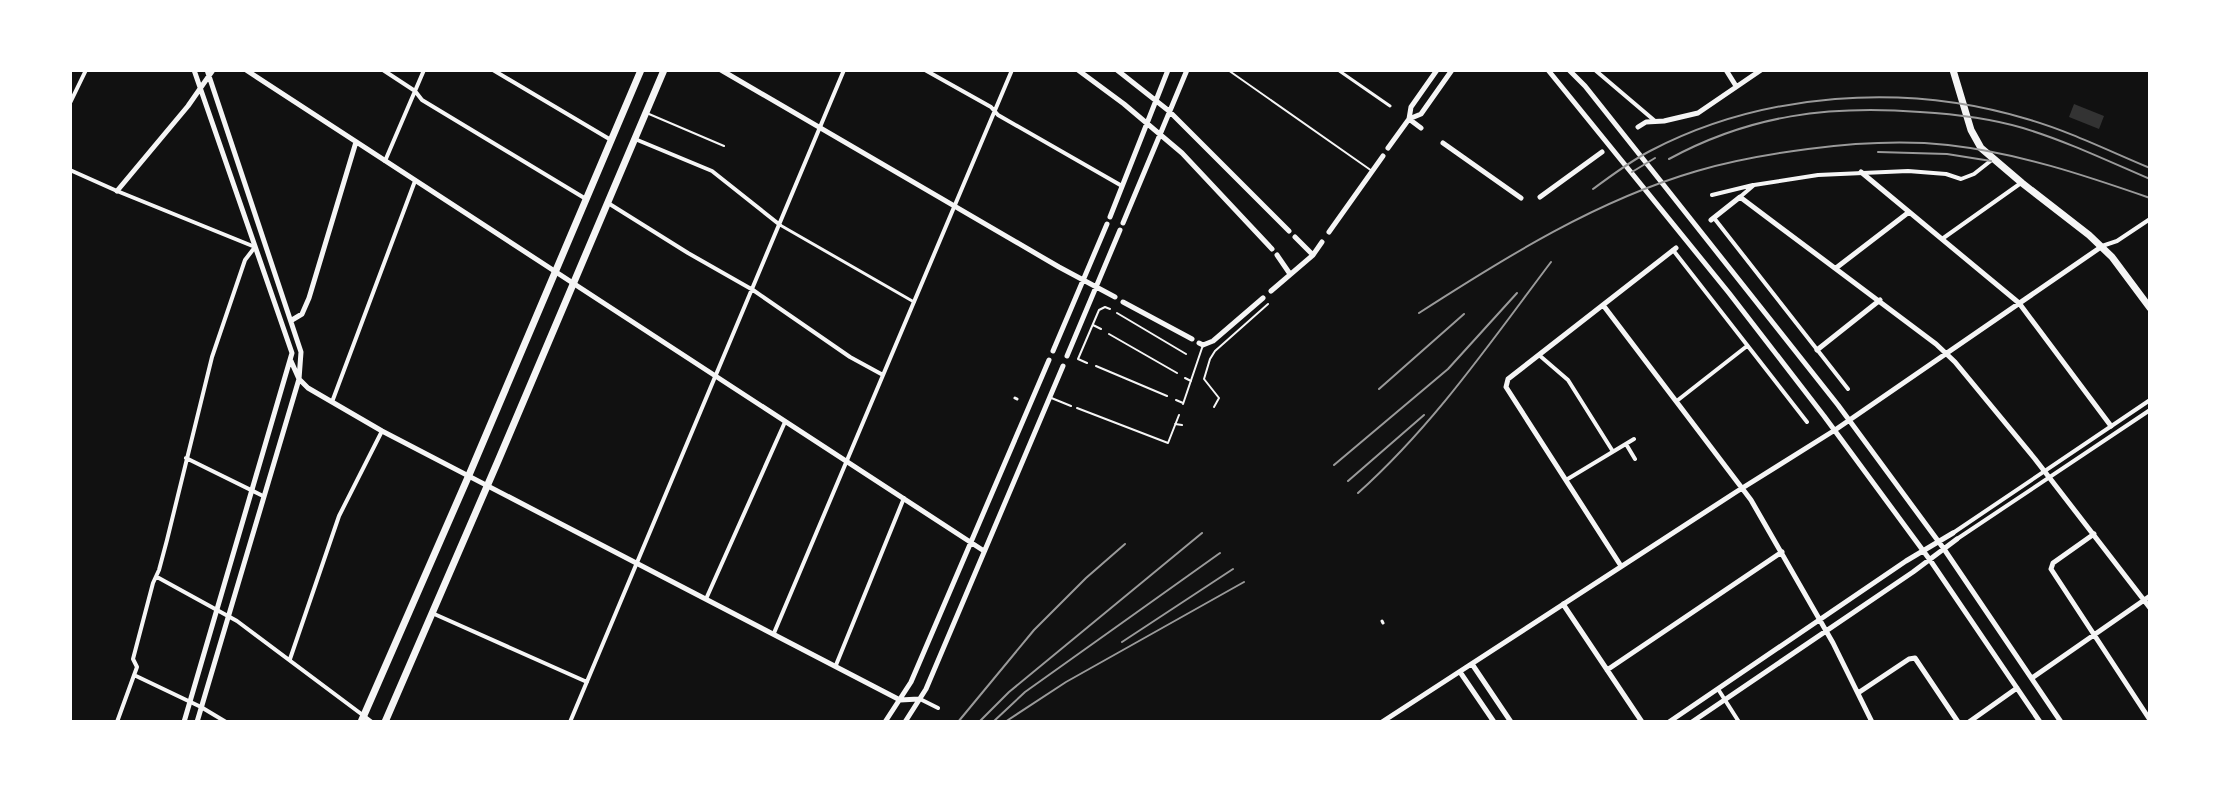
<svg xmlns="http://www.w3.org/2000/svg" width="2220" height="792" font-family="'DejaVu Sans',sans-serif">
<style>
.water{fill:#333}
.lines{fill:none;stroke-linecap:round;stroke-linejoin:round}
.service{stroke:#f5f5f5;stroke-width:2}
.pedestrian{stroke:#f5f5f5;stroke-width:3}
.minor{stroke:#f5f5f5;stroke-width:4}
.tertiary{stroke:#f5f5f5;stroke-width:5}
.trunk{stroke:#f5f5f5;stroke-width:7}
.rail{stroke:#9a9a9a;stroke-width:2}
</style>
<rect width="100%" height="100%" fill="#111"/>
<path class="water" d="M2074,104L2104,116L2099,129L2069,117Z"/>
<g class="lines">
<path class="service" d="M1228,70L1372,171
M649,114L724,146
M1117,313L1186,354
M1093,325L1101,329
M1109,334L1177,373
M1087,363L1078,359L1099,310L1105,307L1110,309
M1096,366L1167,396
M1185,378L1191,381
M1049,397L1071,406
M1176,400L1183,403
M1183,404L1203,345
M1214,407L1219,398L1204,379L1210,359L1215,351L1268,304
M1077,408L1168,443L1179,415
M1175,424L1182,425"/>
<path class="pedestrian" d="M1338,70L1390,106
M780,225L914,302
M1015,398L1017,399
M1382,621L1383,623"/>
<path class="minor" d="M383,70L415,91L422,100L586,199
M493,70L611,140
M925,70L991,107L998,115L1122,186
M1595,70L1655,121
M70,103L86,70
M635,139L712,171L780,225
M385,161L424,70
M70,170L117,191L255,247L245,260L212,357L167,540L159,570L153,583L133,659L137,667L117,722
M1712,195L1753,185
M1740,197L1754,185L1818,175L1908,171L1946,174L1961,179L1974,174L1993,159
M608,203L688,253L753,290L850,357L883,375
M1714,218L1848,389
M1942,239L2021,183
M2102,246L2117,241L2150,219
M1673,250L1807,422
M1539,355L1568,380L1612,450
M1678,400L1747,346
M332,402L415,181
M1626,444L1635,459
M186,458L263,496
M1566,480L1634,439
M1953,533L2150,400
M1957,539L2150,410
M157,577L237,621L372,722
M706,599L785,422
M432,613L587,682
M774,633L1012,70
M290,659L339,516L382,431
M836,665L904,498
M134,675L201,707L226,722
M1718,689L1739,722
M920,699L938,708
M570,722L844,70"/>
<path class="tertiary" d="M246,70L984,551
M721,70L1059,267L1115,297
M1078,70L1124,104L1182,153L1272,249
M1117,70L1169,111L1289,231
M1548,70L1729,293L1824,416L1930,560L2040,722
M1569,70L1585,86L1651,169L1838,405L1944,549L2061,722
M1726,70L1736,86
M1409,119L1421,114L1452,70
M1409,119L1421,128
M1638,127L1646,122L1664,121L1698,113L1761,70
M1443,143L1521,198
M1388,148L1409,119L1411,107L1437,70
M1861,172L2019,303L2111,426
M117,191L188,106L213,70
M1540,197L1602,152
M1110,217L1168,70
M1711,220L1740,197L1936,344L1955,362L2035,459L2150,608
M1123,223L1187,70
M1329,232L1383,156
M1295,237L1313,255
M1277,255L1290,274
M1836,268L1909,212
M1271,291L1313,255L1322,242
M1123,302L1192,339
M1603,305L1751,500L1833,643L1872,722
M292,320L302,314L309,298L356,142
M1199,343L1203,345L1213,341L1263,298
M1817,350L1880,300
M1053,351L1107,224
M1067,356L1120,230
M291,361L299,379L308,388L382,431L900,700L919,699
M2094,534L2053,563L2051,569L2150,720
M1621,566L1506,387L1508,379L1676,248
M1563,604L1642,722
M1472,664L1511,722
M1607,670L1782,552
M1460,672L1494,722
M2032,678L2150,596
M1858,693L1909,659L1915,658L1958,722
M184,722L292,353L194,70
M197,722L299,379L301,352L207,70
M885,722L911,682L1049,360
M905,722L926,689L1063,366
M1382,722L1736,492L1835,430L2101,247
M1669,722L1906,561L1953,533
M1692,722L1913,572L1957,539
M1969,722L2017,688"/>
<path class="trunk" d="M1953,70L1971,130L1981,148L2022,183L2089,235L2112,257L2150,308
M361,722L469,475L641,70
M385,722L498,461L664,70"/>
<path class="rail" d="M1878,152L1947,154L1991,161
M1669,159C1750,115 1829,105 1920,112C1954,114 1989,118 2023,128C2066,141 2108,161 2150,179
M1632,172L1655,158
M1593,189C1611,176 1629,162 1650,151C1763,92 1905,82 2027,119C2069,131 2109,151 2150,168
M1419,313C1506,257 1597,200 1697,171C1734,160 1770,154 1808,149C1854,143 1902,140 1948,145C2018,153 2084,175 2150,198
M1379,389L1464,314
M1334,465L1448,369L1517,293
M1348,481L1424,415
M1358,493C1433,426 1490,343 1551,262
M1122,642L1233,569
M958,722L1034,630L1086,578L1125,544
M979,722L1009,692L1202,533
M993,722L1025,692L1220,553
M1005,722L1066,682L1244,582"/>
</g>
<rect width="2220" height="792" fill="none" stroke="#ffffff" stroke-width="144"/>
</svg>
